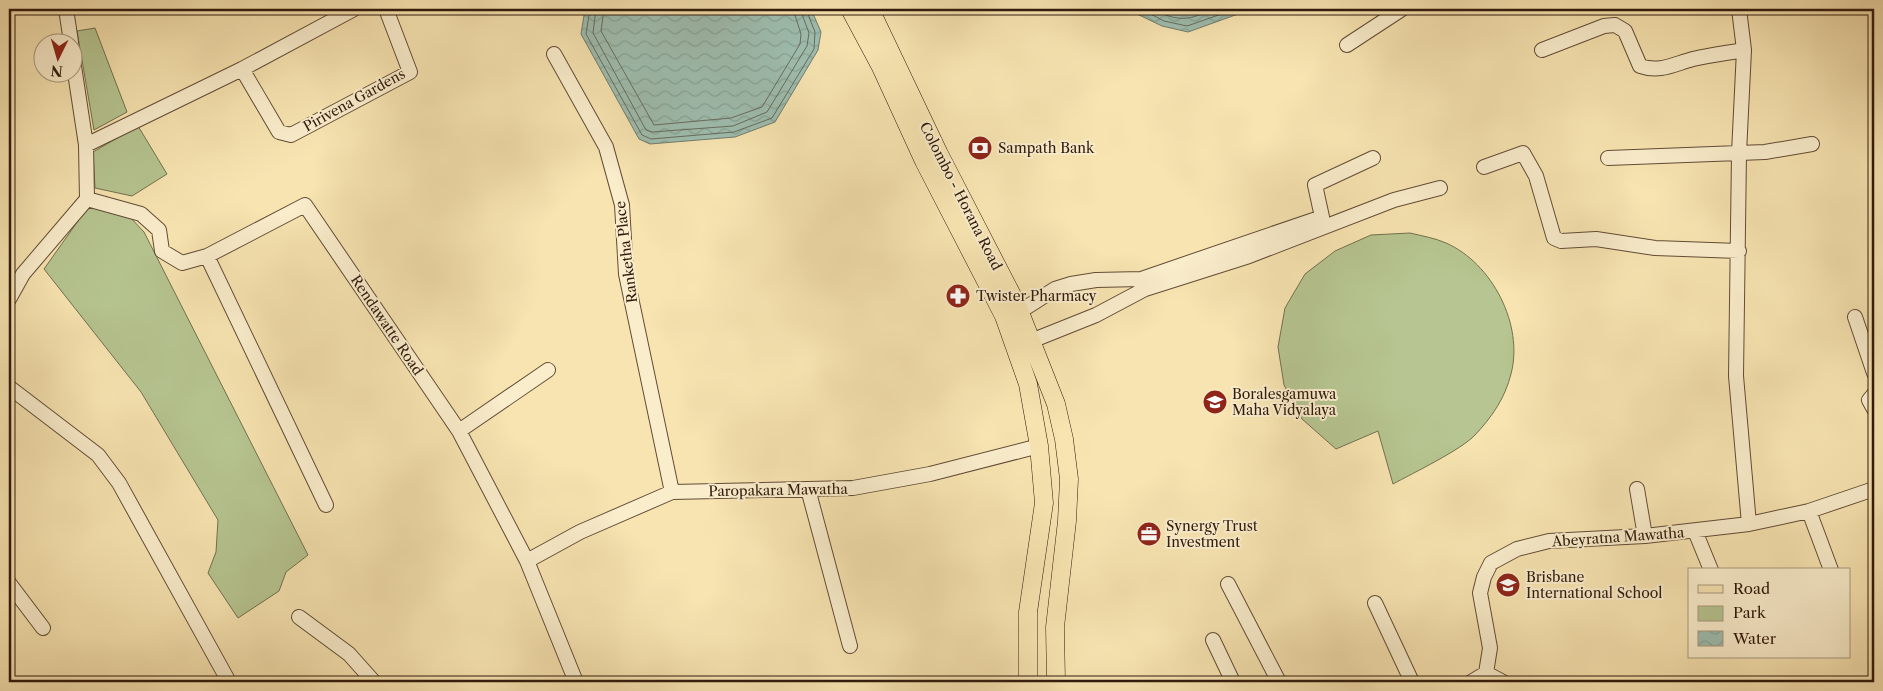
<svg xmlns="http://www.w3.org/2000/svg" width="1883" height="691" font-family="'Libre Caslon Text',serif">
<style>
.green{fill:#b6c591;stroke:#73704f}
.water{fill:url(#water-waves);stroke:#727c6f}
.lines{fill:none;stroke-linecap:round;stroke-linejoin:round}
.shore{stroke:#676c5e;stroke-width:1}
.minor-casing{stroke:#624c36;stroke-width:16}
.major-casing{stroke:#301a0d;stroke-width:19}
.minor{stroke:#faedcc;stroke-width:14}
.major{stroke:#f7e4b1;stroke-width:18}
.labels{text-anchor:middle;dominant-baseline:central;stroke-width:4;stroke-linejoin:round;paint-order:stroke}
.street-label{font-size:14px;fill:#301a0d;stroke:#faedcc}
.poi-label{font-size:14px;fill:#301a0d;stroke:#faedcc;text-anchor:start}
</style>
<defs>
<pattern id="water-waves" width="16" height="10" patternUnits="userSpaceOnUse" patternTransform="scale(1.25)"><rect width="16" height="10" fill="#9ebeb0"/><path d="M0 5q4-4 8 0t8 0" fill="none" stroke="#88a396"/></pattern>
</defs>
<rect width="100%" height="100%" fill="#f7e4b1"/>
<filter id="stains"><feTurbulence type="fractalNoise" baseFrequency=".004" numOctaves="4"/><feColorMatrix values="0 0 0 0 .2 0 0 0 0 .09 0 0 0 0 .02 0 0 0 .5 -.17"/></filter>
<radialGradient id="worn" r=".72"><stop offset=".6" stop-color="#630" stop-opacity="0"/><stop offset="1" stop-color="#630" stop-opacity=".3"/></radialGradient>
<path class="green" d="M95,28L127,112L94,130L77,31Z
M138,126L167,174L132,196L95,188L93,152Z
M90,204L128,215L144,232L308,555L286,572L279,591L238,618L208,573L216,552L218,520L141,392L44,269Z
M1410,233C1422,236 1435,238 1446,243C1492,263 1524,325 1511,374C1505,398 1492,417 1475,435C1461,450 1413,473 1393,484L1378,431L1336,449L1302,419L1284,385L1278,347L1285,308L1305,274L1335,251L1371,235Z"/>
<path class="water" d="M585,9H811L821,32L818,50L775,122L735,137L650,144L639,139L581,34Z
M1136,9H1252L1188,32L1162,26L1137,14Z"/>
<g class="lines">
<path class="shore" d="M590,9L586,34L642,135L651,139L734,132L772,118L814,49L815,32L806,9
M596,9L593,33L646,130L652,132L733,126L767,112L807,46L809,33L800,9
M604,9L601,31L654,125L731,118L762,107L800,44L801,34L793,9
M1141,9L1164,21L1187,26L1236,9
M1152,9C1181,23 1187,20 1215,9"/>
<defs>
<path id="minor" d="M66,9L71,42
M1739,9L1744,50L1739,153L1736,376L1749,524
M1347,45L1402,9
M1542,50L1604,26L1615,25L1625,31L1640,66C1660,73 1674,64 1693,59C1710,55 1727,53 1744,50
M554,54L606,147L622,205L626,274L672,492
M242,69L279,132L291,135L410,72L386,9
M86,145L242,69L354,9
M1608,158L1765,152L1812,144
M1484,167L1523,153L1536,176L1554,238L1561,241L1596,239L1655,248L1739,251
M87,199L141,214L159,230L162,251L182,263L207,256L305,205L459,431L527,561L576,682
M207,256L326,505
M9,299L23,274L87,199L86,145L72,53
M1019,312L1055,289L1071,284L1096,280L1141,279L1322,217L1315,185L1373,158
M1855,317L1874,373
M1031,341L1096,315L1145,289L1249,256L1394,200L1440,188
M9,387L98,455L119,483L229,682
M1874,394L1869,400L1874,409
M459,431L548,370
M808,489L850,646
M1637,489L1645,536
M1809,511L1831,570
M1695,531L1711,570
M527,561L580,532L672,492L853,488L930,474L1039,446
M9,583L43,628
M1228,584L1279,682
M1375,603L1412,682
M299,617L349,654L374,682
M1213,640L1233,682
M1486,673L1503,682
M1471,682L1486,673L1490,648L1480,593L1484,577L1491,563L1517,549L1549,541L1645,536L1749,524L1809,511L1874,489"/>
<path id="major" d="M850,9L881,67L924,161L1004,316L1028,384L1039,446L1044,503L1028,612V682
M870,9L939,154L1017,305L1056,404L1064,439L1069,479L1067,521L1055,627L1056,682"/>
</defs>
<use href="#minor" class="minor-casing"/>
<use href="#major" class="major-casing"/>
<use href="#minor" class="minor"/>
<use href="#major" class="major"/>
</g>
<defs>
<symbol id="bank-disc" viewBox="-11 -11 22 22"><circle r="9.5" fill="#8f2418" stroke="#faedcc"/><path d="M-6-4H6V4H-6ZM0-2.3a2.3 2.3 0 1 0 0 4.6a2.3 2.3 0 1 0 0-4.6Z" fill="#fff"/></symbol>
<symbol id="pharmacy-disc" viewBox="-11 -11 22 22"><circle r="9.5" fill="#8f2418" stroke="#faedcc"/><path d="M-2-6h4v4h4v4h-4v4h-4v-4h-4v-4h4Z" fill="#fff"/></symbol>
<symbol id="school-disc" viewBox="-11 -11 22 22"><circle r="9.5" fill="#8f2418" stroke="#faedcc"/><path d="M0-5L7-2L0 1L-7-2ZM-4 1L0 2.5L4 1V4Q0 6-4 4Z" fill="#fff"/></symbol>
<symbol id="office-disc" viewBox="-11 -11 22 22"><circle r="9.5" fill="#8f2418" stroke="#faedcc"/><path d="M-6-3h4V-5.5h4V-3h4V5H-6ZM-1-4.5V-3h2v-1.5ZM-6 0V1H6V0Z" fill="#fff"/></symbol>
</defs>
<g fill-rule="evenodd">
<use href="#bank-disc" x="966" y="134" width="28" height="28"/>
<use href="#pharmacy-disc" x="944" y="282" width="28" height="28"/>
<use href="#school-disc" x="1201" y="388" width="28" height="28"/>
<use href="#office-disc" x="1135" y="520" width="28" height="28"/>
<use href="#school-disc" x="1494" y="571" width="28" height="28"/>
</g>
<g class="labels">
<g class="street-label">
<text transform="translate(354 100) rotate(-29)">Pirivena Gardens</text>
<text transform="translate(961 196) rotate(63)">Colombo - Horana Road</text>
<text transform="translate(626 252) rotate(-97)">Ranketha Place</text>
<text transform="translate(387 325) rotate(56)">Rendawatte Road</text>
<text transform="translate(778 490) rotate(-1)">Paropakara Mawatha</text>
<text transform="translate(1618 537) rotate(-4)">Abeyratna Mawatha</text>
</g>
<g class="poi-label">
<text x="998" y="148">Sampath Bank</text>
<text x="976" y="296">Twister Pharmacy</text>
<text x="1232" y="394">Boralesgamuwa<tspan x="1232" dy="16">Maha Vidyalaya</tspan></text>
<text x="1166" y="526">Synergy Trust<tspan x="1166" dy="16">Investment</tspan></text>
<text x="1526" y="577">Brisbane<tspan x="1526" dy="16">International School</tspan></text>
</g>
</g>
<rect width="1883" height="691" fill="none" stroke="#f7e4b1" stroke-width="30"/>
<rect x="10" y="10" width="1863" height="671" fill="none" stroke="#301a0d" stroke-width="2.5"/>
<rect x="15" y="15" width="1853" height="661" fill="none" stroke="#301a0d"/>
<rect x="1688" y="568" width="162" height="90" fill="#faedcc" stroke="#a99980"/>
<rect x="1698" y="585" width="25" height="8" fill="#f7e4b1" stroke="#a99980"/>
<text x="1733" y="594" font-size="15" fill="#301a0d">Road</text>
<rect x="1698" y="606" width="25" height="15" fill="#b6c591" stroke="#a99980"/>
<text x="1733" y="618" font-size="15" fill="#301a0d">Park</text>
<rect x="1698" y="631" width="25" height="15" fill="url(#water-waves)" stroke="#a99980"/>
<text x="1733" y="644" font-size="15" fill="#301a0d">Water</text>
<g transform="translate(58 58) rotate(185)"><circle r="24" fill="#faedcc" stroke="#a99980"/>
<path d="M0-4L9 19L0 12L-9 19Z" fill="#8f2418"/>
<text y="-8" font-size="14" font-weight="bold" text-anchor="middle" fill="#301a0d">N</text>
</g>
<rect width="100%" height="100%" filter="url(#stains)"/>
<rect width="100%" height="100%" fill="url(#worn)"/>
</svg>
